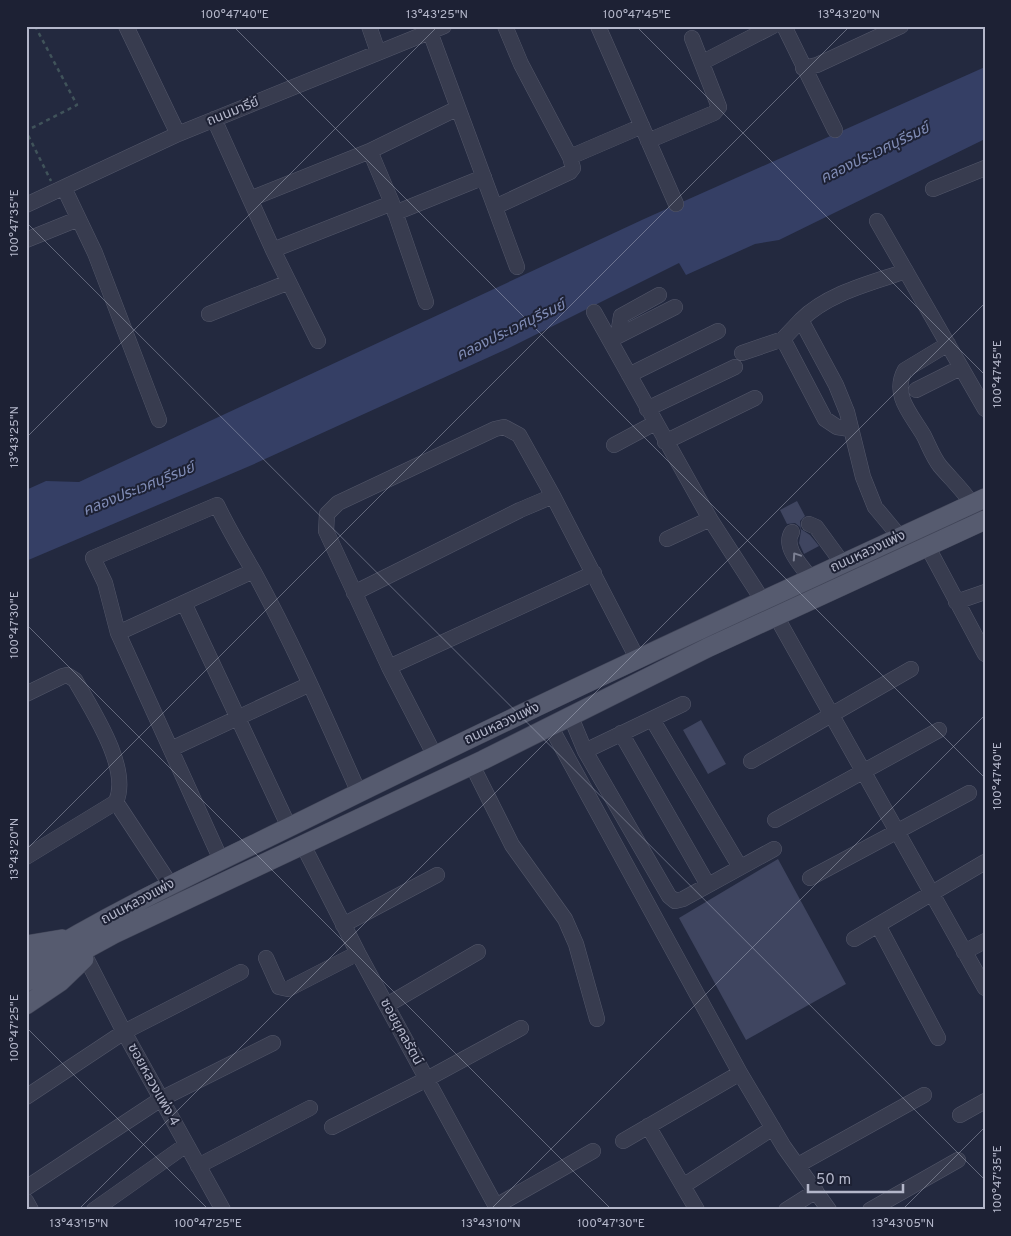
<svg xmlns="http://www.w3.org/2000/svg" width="1011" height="1236" font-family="Overpass,'Noto Sans Thai',sans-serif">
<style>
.water{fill:#353f65}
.building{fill:#3f4560}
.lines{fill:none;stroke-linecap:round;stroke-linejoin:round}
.minor-casing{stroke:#53576a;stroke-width:16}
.major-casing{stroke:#414558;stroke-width:20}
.path{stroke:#40535a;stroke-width:2.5;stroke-dasharray:4 4;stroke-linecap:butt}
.minor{stroke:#383c4f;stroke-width:15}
.major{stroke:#565b6f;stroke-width:19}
.oneway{stroke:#7c8093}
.ticks{fill:none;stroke:#b4b7ca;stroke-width:1;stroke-opacity:0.45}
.labels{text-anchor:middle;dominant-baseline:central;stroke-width:4;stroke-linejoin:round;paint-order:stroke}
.street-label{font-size:14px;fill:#b4b7ca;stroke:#1d2134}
.water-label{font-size:15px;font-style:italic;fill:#818db7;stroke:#1d2134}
.neatline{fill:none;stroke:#b4b7ca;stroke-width:2}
.ticks-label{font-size:12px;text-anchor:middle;fill:#b4b7ca}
</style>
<rect width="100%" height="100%" fill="#23293f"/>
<path class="water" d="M985,67V139L779,240L755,244L686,275L679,263L509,348L252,465L26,561V490L46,481L79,482L644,219Z"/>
<path class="building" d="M797,501L805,516L800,521L801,529L810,535L819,546L804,554L799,543L801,531L800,527L795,523L787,524L780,510Z
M701,720L726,764L708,774L683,730Z
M778,859L846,984L746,1040L679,918Z"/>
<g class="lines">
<defs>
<path id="minor" d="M126,26L178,134
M369,26L378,52
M598,26L676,204
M784,26L835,130
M430,32L517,267
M703,62L773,26
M803,68L817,65L901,26
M214,119L273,250L318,341
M648,141L714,113L719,107L692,38
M370,151L392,203L426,302
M570,157L642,126
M64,188L95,253L159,420
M933,189L985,168
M250,199L370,151L458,108
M26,205L178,134L444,26
M495,207L570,172L573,168L570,157L521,64L505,26
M395,213L484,177
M877,221L985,409
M26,240L78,219
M273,250L392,203
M594,312L710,519L763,601
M209,314L289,282
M801,320L783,339L825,419L837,427L850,429
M618,335L621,316L659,295
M610,340L675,307
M948,344L905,370C891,395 912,415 924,436C929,446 933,457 940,466C951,479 963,490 972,504
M742,353L783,339
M629,375L718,331
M916,390L960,368
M647,409L735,367
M665,442L755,398
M614,445L655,423
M809,524L816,527L843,564
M792,532C782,547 802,566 811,579
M900,537L875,507L863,477L847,412L836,385L801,320C828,293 871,283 906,271
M667,539L710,519
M932,555L985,654
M354,593L520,510L553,496L638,660
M956,602L985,592
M184,603L289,827
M781,625L985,988
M118,633L253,571
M389,667L594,573
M26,694L63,676L67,675L75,680C92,710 131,768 116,802
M652,719L740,867
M573,722L585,751L669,896L675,901L683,899L774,849
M554,733L740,1073L784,1147L829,1210
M621,733L708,885
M171,749L310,684
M585,751L683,704
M435,756L389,667L326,531L327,514L338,503L495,429L504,427L519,435L553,496
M751,761L911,669
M475,771L512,845L565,919L576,944L597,1019
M775,820L939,730
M307,853L358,953L498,1210
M26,857L116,802L170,884
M221,860L118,633L105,583L93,558L217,505C228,528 241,550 254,572C293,643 326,719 359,793
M810,878L969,793
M343,925L437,875
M878,925L938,1038
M854,939L985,862
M964,952L985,941
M86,958L124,1032L223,1210
M266,958L279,987L288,989L358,953
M387,1005L478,952
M26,1097L124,1032L241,972
M960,1115L985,1101
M648,1126L697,1210
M332,1127L427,1079L521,1028
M623,1141L740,1073
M798,1165L924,1095
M198,1166L310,1108
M683,1186L773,1128
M26,1188L161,1099L273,1043
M26,1201L31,1210
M496,1206L593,1151
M94,1210L186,1145
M786,1210L816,1191
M870,1210L958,1160"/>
<path id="major" d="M26,945L62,939
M26,965C124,904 228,858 330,807C546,700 766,599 985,498
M26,982L114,934L483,760L707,648L985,520
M26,1005L60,982L84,959"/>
</defs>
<use href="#minor" class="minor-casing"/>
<use href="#major" class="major-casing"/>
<path class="path" d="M35,26L77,105L26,131L51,181"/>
<use href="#minor" class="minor"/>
<use href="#major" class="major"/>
</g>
<defs><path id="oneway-chevron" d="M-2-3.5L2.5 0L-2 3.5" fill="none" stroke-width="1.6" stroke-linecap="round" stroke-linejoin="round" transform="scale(1.25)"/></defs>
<use class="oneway" href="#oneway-chevron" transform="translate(796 556) rotate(-124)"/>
<path class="ticks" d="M233,26L985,778M636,26L985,375M26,27L27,26M26,222L985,1180M26,438L438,26M26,624L612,1210M26,850L850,26M26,1027L209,1210M78,1210L985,303M490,1210L985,715M902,1210L985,1127"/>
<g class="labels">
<g class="street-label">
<text transform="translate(233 112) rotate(-22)">ถนนมารีย์</text>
<text transform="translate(868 552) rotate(-25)">ถนนหลวงแพ่ง</text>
<text transform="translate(502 724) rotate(-25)">ถนนหลวงแพ่ง</text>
<text transform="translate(138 902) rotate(-28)">ถนนหลวงแพ่ง</text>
<text transform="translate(401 1032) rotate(61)">ซอยยุคลรัตน์</text>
<text transform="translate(153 1085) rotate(61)">ซอยหลวงแพ่ง 4</text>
</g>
<g class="water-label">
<text transform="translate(875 154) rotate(-26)">คลองประเวศบุรีรมย์</text>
<text transform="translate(511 331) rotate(-26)">คลองประเวศบุรีรมย์</text>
<text transform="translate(139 490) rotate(-22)">คลองประเวศบุรีรมย์</text>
</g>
</g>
<rect width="1011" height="1236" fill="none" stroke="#1d2134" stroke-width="55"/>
<path d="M808 1184v8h95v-8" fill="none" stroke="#b4b7ca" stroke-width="2.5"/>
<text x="816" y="1184" font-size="15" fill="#b4b7ca" stroke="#1d2134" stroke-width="4" paint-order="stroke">50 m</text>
<rect x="28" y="28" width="956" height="1180" class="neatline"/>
<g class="ticks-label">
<text x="235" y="18">100°47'40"E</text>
<text x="437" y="18">13°43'25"N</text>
<text x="637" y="18">100°47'45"E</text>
<text x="849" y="18">13°43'20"N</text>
<text transform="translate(14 223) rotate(-90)" y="4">100°47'35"E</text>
<text transform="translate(997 374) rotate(-90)" y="4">100°47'45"E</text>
<text transform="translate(14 437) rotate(-90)" y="4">13°43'25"N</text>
<text transform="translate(14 625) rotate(-90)" y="4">100°47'30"E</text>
<text transform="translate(997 776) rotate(-90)" y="4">100°47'40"E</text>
<text transform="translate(14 849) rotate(-90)" y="4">13°43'20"N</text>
<text transform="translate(14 1028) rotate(-90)" y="4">100°47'25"E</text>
<text transform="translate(997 1179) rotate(-90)" y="4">100°47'35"E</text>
<text x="79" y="1227">13°43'15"N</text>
<text x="208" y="1227">100°47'25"E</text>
<text x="491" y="1227">13°43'10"N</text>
<text x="611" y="1227">100°47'30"E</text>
<text x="903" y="1227">13°43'05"N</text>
</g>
</svg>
